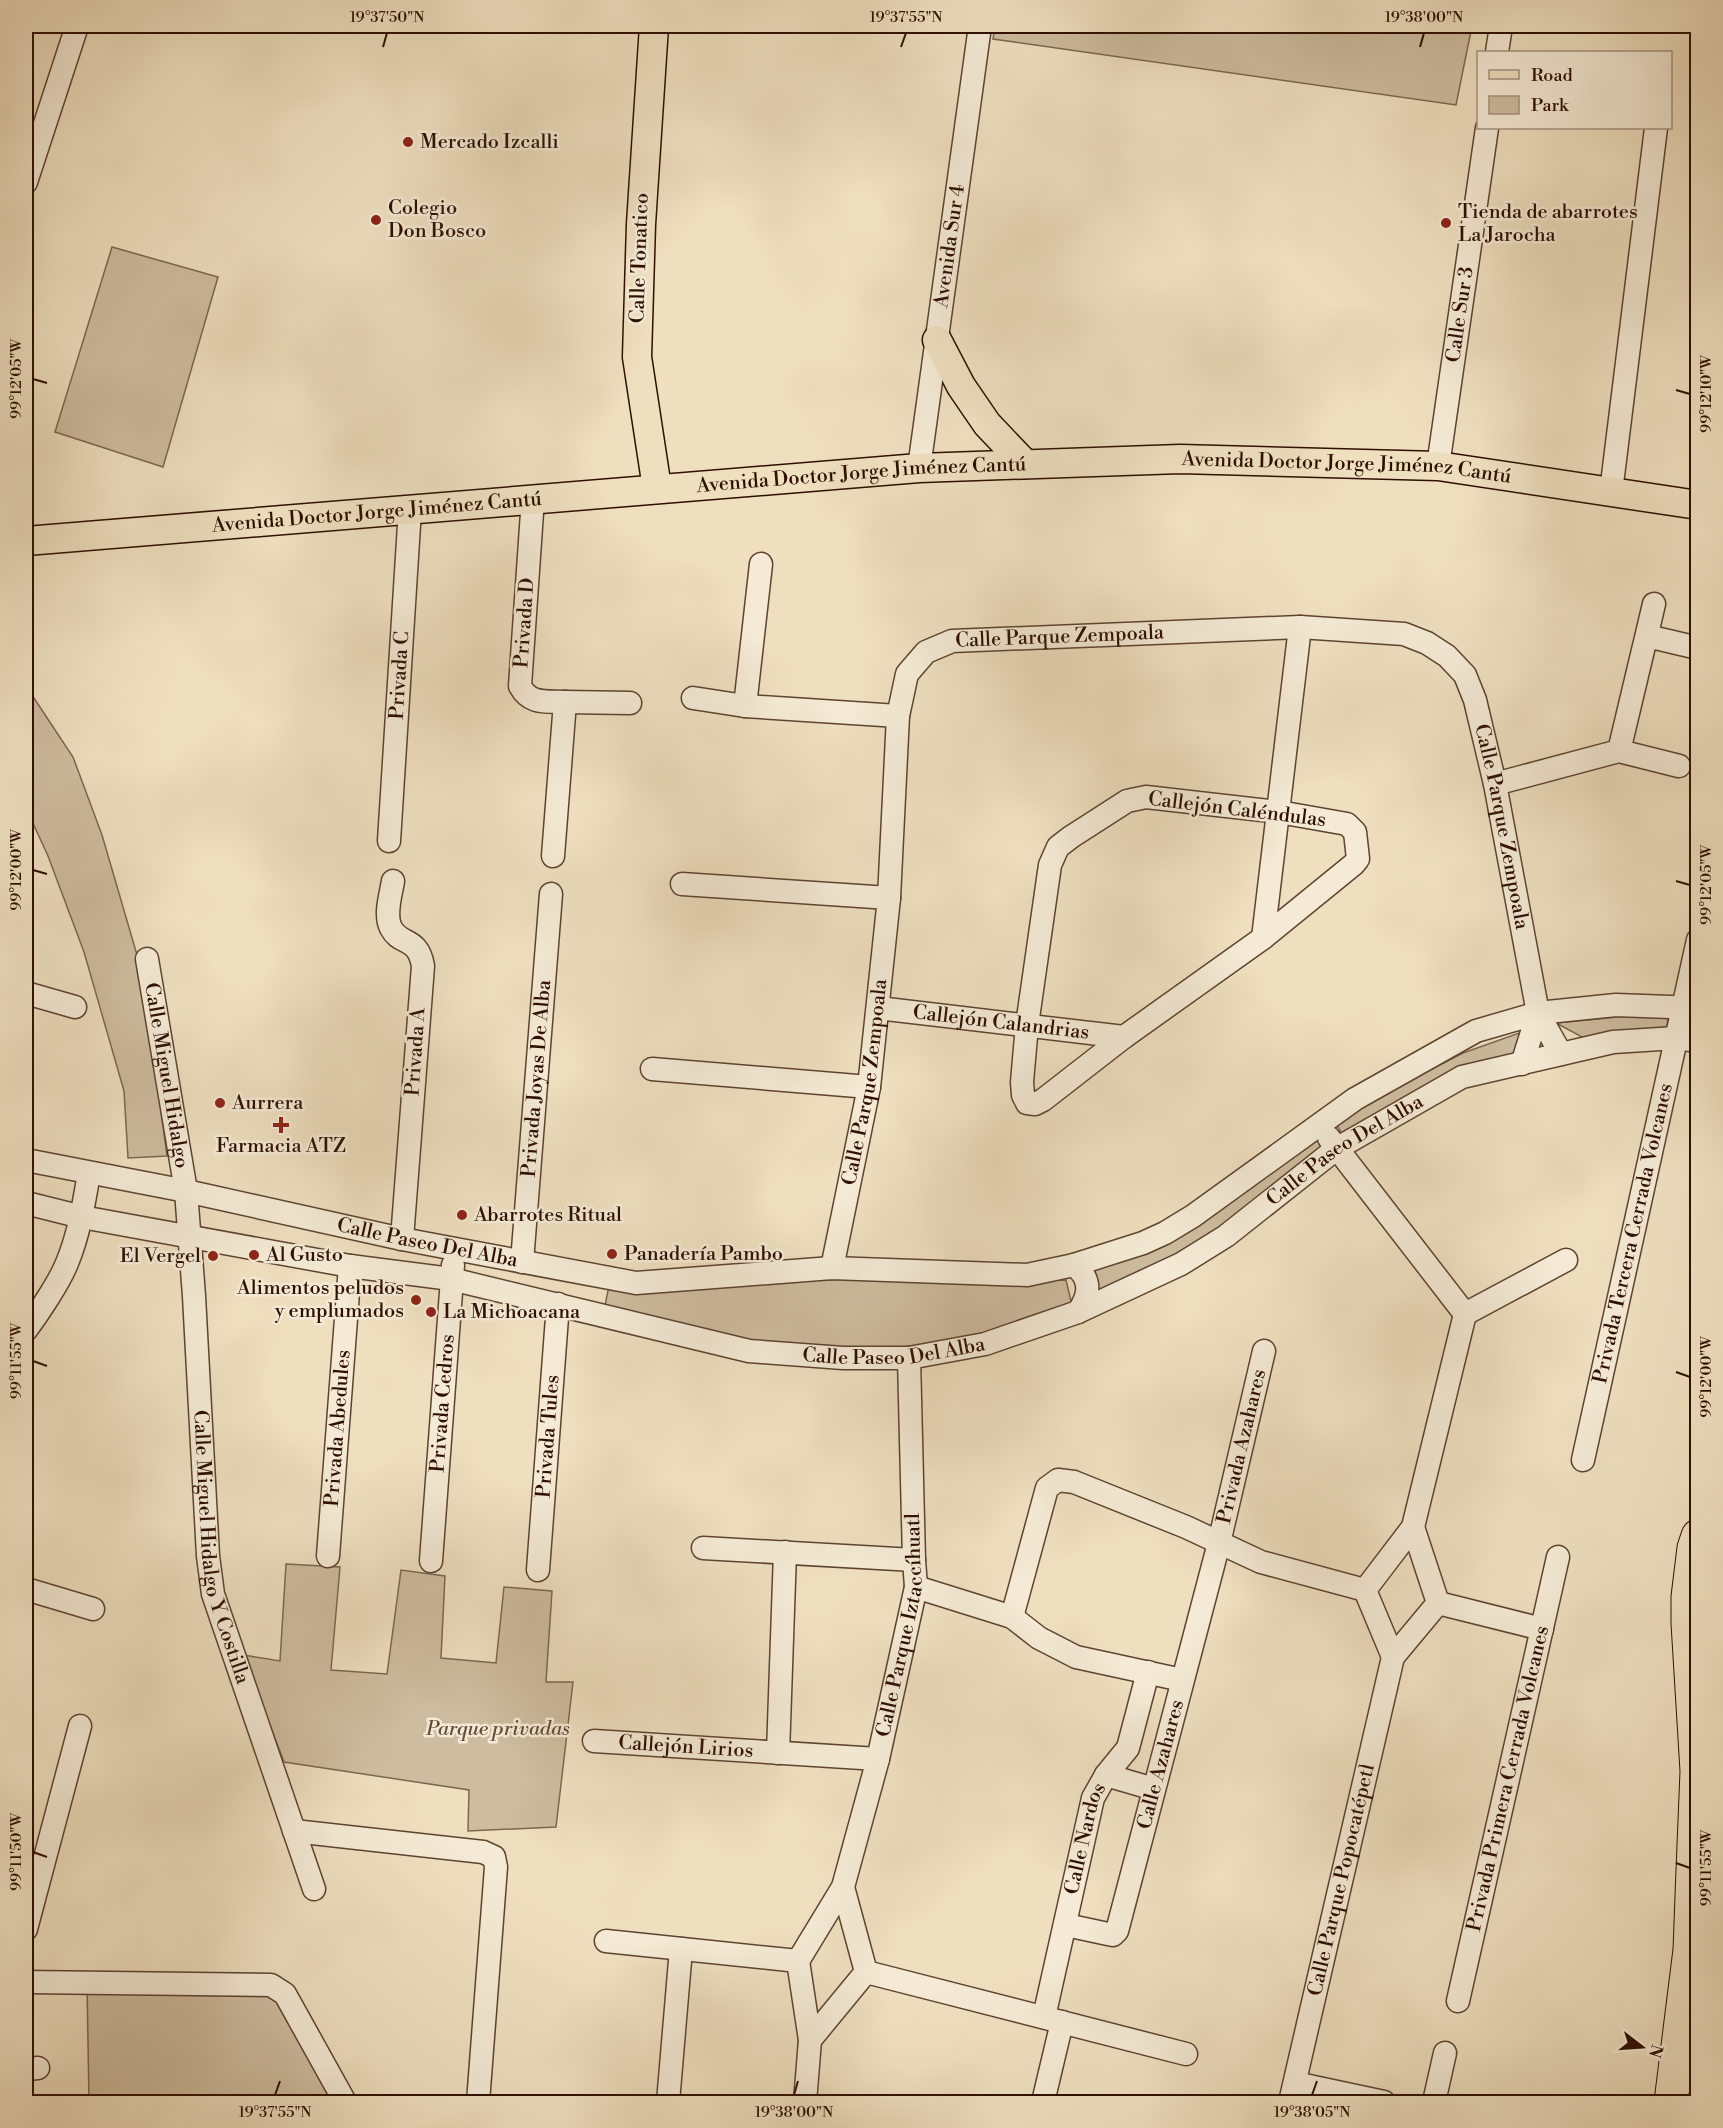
<svg xmlns="http://www.w3.org/2000/svg" width="1723" height="2128" font-family="'Libre Bodoni',serif">
<style>
.green{fill:#cdbc9f;stroke:#7e6650;stroke-width:1.5}
.lines{fill:none;stroke-linecap:round;stroke-linejoin:round}
.minor-casing{stroke:#5e4330;stroke-width:25}
.major-casing{stroke:#2e0f01;stroke-width:31}
.highway-casing{stroke:#2e0f01;stroke-width:35}
.minor{stroke:#f4ead5;stroke-width:22}
.major{stroke:#eedfbf;stroke-width:28}
.highway{stroke:#eedfbf;stroke-width:33}
.ticks{fill:none;stroke:#2e0f01;stroke-width:2}
.poi-dot{fill:#8f2418;stroke:#f4ead5;stroke-width:2}
.labels{text-anchor:middle;dominant-baseline:central;stroke-width:5;stroke-linejoin:round;paint-order:stroke}
.poi-label{font-size:20px;fill:#2e0f01;stroke:#f4ead5;text-anchor:start}
.street-label{font-size:20px;fill:#2e0f01;stroke:#f4ead5}
.park-label{font-size:20px;font-style:italic;fill:#664c38;stroke:#f4ead5}
.neatline{fill:none;stroke:#2e0f01;stroke-width:2}
.ticks-label{font-size:15px;text-anchor:middle;fill:#2e0f01}
</style>
<rect width="100%" height="100%" fill="#eedfbf"/>
<filter id="stains"><feTurbulence type="fractalNoise" baseFrequency=".00333" numOctaves="4"/><feColorMatrix values="0 0 0 0 .2 0 0 0 0 .09 0 0 0 0 .02 0 0 0 .5 -.17"/></filter>
<radialGradient id="worn" r=".72"><stop offset=".6" stop-color="#630" stop-opacity="0"/><stop offset="1" stop-color="#630" stop-opacity=".3"/></radialGradient>
<path class="green" d="M995,26H1472L1456,105L993,39Z
M112,247L218,277L163,467L55,432Z
M26,686L73,757L102,835L137,955L146,998L167,1156L128,1158L124,1091L84,952L48,856L26,808Z
M1668,1012L1667,1029L1582,1037L1556,1023Z
M1522,1032L1521,1054L1345,1139L1336,1124L1373,1099L1463,1053Z
M1316,1137L1327,1152L1192,1252L1097,1295L1089,1269Z
M814,1277L917,1281L1066,1280L1072,1305L977,1340L851,1355L750,1349L604,1310L609,1286Z
M286,1564L340,1567L331,1670L387,1674L401,1570L445,1576L441,1658L496,1663L504,1587L552,1591L546,1682H573L556,1827L468,1831L469,1790L284,1762L243,1655L280,1661Z
M87,1983L271,1985L345,2102H89Z"/>
<g class="lines">
<defs>
<g id="minor">
<path d="M1497,52L1501,26"/>
<path d="M26,182L77,26"/>
<path id="s1" d="M1438,466L1487,128"/>
<path id="s2" d="M919,468L980,26"/>
<path d="M1611,492L1656,128"/>
<path d="M533,498L520,686C530,705 546,701 565,702L553,856"/>
<path d="M1647,636L1698,648"/>
<path d="M693,698L745,706L898,716"/>
<path d="M565,702L630,703"/>
<path d="M745,706L761,564"/>
<path d="M1619,751L1654,604"/>
<path d="M1495,784L1619,751L1679,766"/>
<path d="M1146,797L1279,812L1347,824L1355,832L1358,859L1354,864L1263,938L1124,1037L1043,1100L1035,1104L1027,1103L1023,1095L1022,1082L1027,1025L1050,865L1058,847L1071,837L1127,801Z"/>
<path id="s3" d="M389,841L410,509"/>
<path d="M393,881C391,894 384,915 391,928C400,946 418,936 423,966L402,1239"/>
<path d="M682,884L889,898"/>
<path d="M1263,938L1300,627"/>
<path id="s4" d="M147,959L186,1191L194,1296L208,1556L213,1594L314,1889"/>
<path d="M26,993L75,1007"/>
<path id="s5" d="M878,1008L1124,1037"/>
<path d="M1522,1064L1538,1013"/>
<path d="M652,1069L869,1087"/>
<path d="M1329,1138L1465,1314L1413,1527L1365,1590L1393,1657"/>
<path id="s6" d="M26,1160L186,1191L402,1239L636,1283L832,1268L1027,1275L1074,1265L1143,1243L1165,1233L1193,1216L1355,1099L1476,1031L1538,1013L1616,1005L1698,1008"/>
<path id="s7" d="M26,1203L82,1217L350,1266L451,1279L749,1351L843,1358H909L985,1344L1078,1312L1181,1264L1226,1236L1336,1149L1462,1077L1613,1042L1676,1038L1698,1041"/>
<path id="s8" d="M522,1262L551,894"/>
<path d="M1074,1265C1092,1279 1090,1295 1078,1312"/>
<path id="s9" d="M832,1268L869,1087L889,898L898,716L907,674L926,652L952,641L1300,627L1404,634L1427,643L1447,656L1465,675L1475,700L1495,784L1538,1013L1561,1054"/>
<path d="M1465,1314L1566,1260"/>
<path d="M26,1330C38,1314 60,1281 67,1263C79,1234 84,1203 89,1173"/>
<path id="s10" d="M1583,1460L1698,940"/>
<path d="M703,1548L914,1560"/>
<path id="s11" d="M328,1556L350,1266"/>
<path id="s12" d="M431,1561L453,1265"/>
<path id="s13" d="M538,1570L558,1304"/>
<path d="M916,1587L1012,1617L1039,1638L1076,1657L1182,1680"/>
<path d="M26,1589L93,1609"/>
<path d="M1438,1603L1542,1629"/>
<path d="M1012,1617L1047,1488L1058,1480L1074,1482L1186,1527L1261,1562L1365,1590"/>
<path id="s14" d="M594,1741L878,1759"/>
<path d="M778,1753L785,1552"/>
<path d="M1106,1775L1154,1789"/>
<path d="M294,1831L483,1852L494,1857L496,1867L478,2102"/>
<path id="s15" d="M1066,1925L1108,1934L1113,1935L1117,1931L1219,1543L1264,1351"/>
<path d="M26,1929L80,1726"/>
<path d="M606,1941L798,1961"/>
<path d="M866,1972L1186,2054"/>
<path d="M26,1982L271,1985L285,1994L345,2102"/>
<path id="s16" d="M1458,2001L1558,1557"/>
<path id="s17" d="M1044,2017L1093,1798L1106,1775L1128,1748L1148,1672"/>
<path d="M810,2040L866,1972L843,1887"/>
<path d="M26,2069L38,2068"/>
<path d="M1295,2083L1384,2102"/>
<path d="M668,2102L681,1949"/>
<path id="s18" d="M805,2102L810,2040L798,1961L843,1887L878,1759L916,1587L914,1560L909,1358"/>
<path d="M1043,2102L1062,2022"/>
<path id="s19" d="M1290,2102L1393,1657L1438,1603L1413,1527"/>
<path d="M1434,2102L1445,2053"/>
</g>
<g id="major">
<path d="M654,26L641,224L637,357L657,488"/>
<path d="M937,340L961,386L987,424L1025,464"/>
<path id="s20" d="M26,541L919,468L1180,459L1438,466L1698,505"/>
</g>
<path id="highway" d="M1671,2102L1690,1950L1693,1870L1697,1771L1688,1623V1597L1694,1548L1698,1536"/>
</defs>
<use href="#minor" class="minor-casing"/>
<use href="#major" class="major-casing"/>
<use href="#highway" class="highway-casing"/>
<use href="#minor" class="minor"/>
<use href="#major" class="major"/>
<use href="#highway" class="highway"/>
</g>
<path class="ticks" d="M383,47L387,33M901,47L906,33M1420,47L1424,33M33,379L47,383M1676,390L1690,394M33,870L47,874M1676,881L1690,885M33,1361L47,1366M1676,1372L1690,1377M33,1852L47,1857M1676,1863L1690,1868M275,2095L280,2081M794,2095L798,2081M1312,2095L1317,2081"/>
<g class="poi-dot">
<circle cx="408" cy="142" r="6"/>
<circle cx="376" cy="220" r="6"/>
<circle cx="1446" cy="223" r="6"/>
<circle cx="220" cy="1103" r="6"/>
<path d="M278 1116h6v6h6v6h-6v6h-6v-6h-6v-6h6z"/>
<circle cx="462" cy="1215" r="6"/>
<circle cx="612" cy="1254" r="6"/>
<circle cx="254" cy="1255" r="6"/>
<circle cx="213" cy="1256" r="6"/>
<circle cx="416" cy="1300" r="6"/>
<circle cx="431" cy="1312" r="6"/>
</g>
<g class="labels">
<g class="poi-label">
<text x="420" y="142">Mercado Izcalli</text>
<text x="388" y="208">Colegio<tspan x="388" dy="23">Don Bosco</tspan></text>
<text x="1458" y="212">Tienda de abarrotes<tspan x="1458" dy="23">La Jarocha</tspan></text>
<text x="232" y="1103">Aurrera</text>
<text x="281" y="1146" text-anchor="middle">Farmacia ATZ</text>
<text x="474" y="1215">Abarrotes Ritual</text>
<text x="624" y="1254">Panadería Pambo</text>
<text x="266" y="1255">Al Gusto</text>
<text x="201" y="1256" text-anchor="end">El Vergel</text>
<text x="404" y="1288" text-anchor="end">Alimentos peludos<tspan x="404" dy="23">y emplumados</tspan></text>
<text x="443" y="1312">La Michoacana</text>
</g>
<g class="street-label">
<text stroke="none"><textPath href="#s2" startOffset="224">Avenida Sur 4</textPath></text>
<text transform="translate(640 258) rotate(-88)">Calle Tonatico</text>
<text stroke="none"><textPath href="#s1" startOffset="153">Calle Sur 3</textPath></text>
<text stroke="none"><textPath href="#s20" startOffset="1324">Avenida Doctor Jorge Jiménez Cantú</textPath></text>
<text stroke="none"><textPath href="#s20" startOffset="838">Avenida Doctor Jorge Jiménez Cantú</textPath></text>
<text stroke="none"><textPath href="#s20" startOffset="352">Avenida Doctor Jorge Jiménez Cantú</textPath></text>
<text transform="translate(525 623) rotate(-86)">Privada D</text>
<text stroke="none"><textPath href="#s9" startOffset="765">Calle Parque Zempoala</textPath></text>
<text stroke="none"><textPath href="#s3" startOffset="166">Privada C</textPath></text>
<text transform="translate(1237 810) rotate(7)">Callejón Caléndulas</text>
<text stroke="none"><textPath href="#s9" startOffset="1341">Calle Parque Zempoala</textPath></text>
<text stroke="none"><textPath href="#s5" startOffset="124">Callejón Calandrias</textPath></text>
<text transform="translate(416 1052) rotate(-86)">Privada A</text>
<text stroke="none"><textPath href="#s4" startOffset="118">Calle Miguel Hidalgo</textPath></text>
<text stroke="none"><textPath href="#s8" startOffset="184">Privada Joyas De Alba</textPath></text>
<text stroke="none"><textPath href="#s9" startOffset="189">Calle Parque Zempoala</textPath></text>
<text stroke="none"><textPath href="#s7" startOffset="1388">Calle Paseo Del Alba</textPath></text>
<text stroke="none"><textPath href="#s10" startOffset="232">Privada Tercera Cerrada Volcanes</textPath></text>
<text stroke="none"><textPath href="#s6" startOffset="410">Calle Paseo Del Alba</textPath></text>
<text stroke="none"><textPath href="#s7" startOffset="884">Calle Paseo Del Alba</textPath></text>
<text stroke="none"><textPath href="#s12" startOffset="158">Privada Cedros</textPath></text>
<text stroke="none"><textPath href="#s11" startOffset="128">Privada Abedules</textPath></text>
<text stroke="none"><textPath href="#s13" startOffset="134">Privada Tules</textPath></text>
<text stroke="none"><textPath href="#s15" startOffset="554">Privada Azahares</textPath></text>
<text stroke="none"><textPath href="#s4" startOffset="594">Calle Miguel Hidalgo Y Costilla</textPath></text>
<text stroke="none"><textPath href="#s18" startOffset="498">Calle Parque Iztaccíhuatl</textPath></text>
<text stroke="none"><textPath href="#s14" startOffset="92">Callejón Lirios</textPath></text>
<text stroke="none"><textPath href="#s15" startOffset="226">Calle Azahares</textPath></text>
<text stroke="none"><textPath href="#s16" startOffset="228">Privada Primera Cerrada Volcanes</textPath></text>
<text stroke="none"><textPath href="#s17" startOffset="183">Calle Nardos</textPath></text>
<text stroke="none"><textPath href="#s19" startOffset="228">Calle Parque Popocatépetl</textPath></text>
</g>
<g class="park-label">
<text x="498" y="1729">Parque privadas</text>
</g>
</g>
<rect width="1723" height="2128" fill="none" stroke="#eedfbf" stroke-width="66"/>
<rect x="1477" y="51" width="195" height="78" fill="#f4ead5" stroke="#a59280" stroke-width="1.5"/>
<rect x="1489" y="70" width="30" height="9" fill="#eedfbf" stroke="#a59280" stroke-width="1.5"/>
<text x="1531" y="81" font-size="18" fill="#2e0f01">Road</text>
<rect x="1489" y="96" width="30" height="18" fill="#cdbc9f" stroke="#a59280" stroke-width="1.5"/>
<text x="1531" y="111" font-size="18" fill="#2e0f01">Park</text>
<g transform="translate(1642 2047) rotate(107)" stroke="#f4ead5" stroke-width="4.5" paint-order="stroke">
<path d="M0-4.5L10 22L0 15L-10 22Z" fill="#2e0f01"/>
<text y="-9" font-size="16" font-weight="bold" text-anchor="middle" fill="#2e0f01">N</text>
</g>
<rect x="33" y="33" width="1657" height="2062" class="neatline"/>
<g class="ticks-label">
<text x="387" y="22">19°37'50"N</text>
<text x="906" y="22">19°37'55"N</text>
<text x="1424" y="22">19°38'00"N</text>
<text transform="translate(16 379) rotate(-90)" y="5">99°12'05"W</text>
<text transform="translate(1706 394) rotate(-90)" y="5">99°12'10"W</text>
<text transform="translate(16 870) rotate(-90)" y="5">99°12'00"W</text>
<text transform="translate(1706 885) rotate(-90)" y="5">99°12'05"W</text>
<text transform="translate(16 1361) rotate(-90)" y="5">99°11'55"W</text>
<text transform="translate(1706 1377) rotate(-90)" y="5">99°12'00"W</text>
<text transform="translate(16 1852) rotate(-90)" y="5">99°11'50"W</text>
<text transform="translate(1706 1868) rotate(-90)" y="5">99°11'55"W</text>
<text x="275" y="2117">19°37'55"N</text>
<text x="794" y="2117">19°38'00"N</text>
<text x="1312" y="2117">19°38'05"N</text>
</g>
<rect width="100%" height="100%" filter="url(#stains)"/>
<rect width="100%" height="100%" fill="url(#worn)"/>
</svg>
